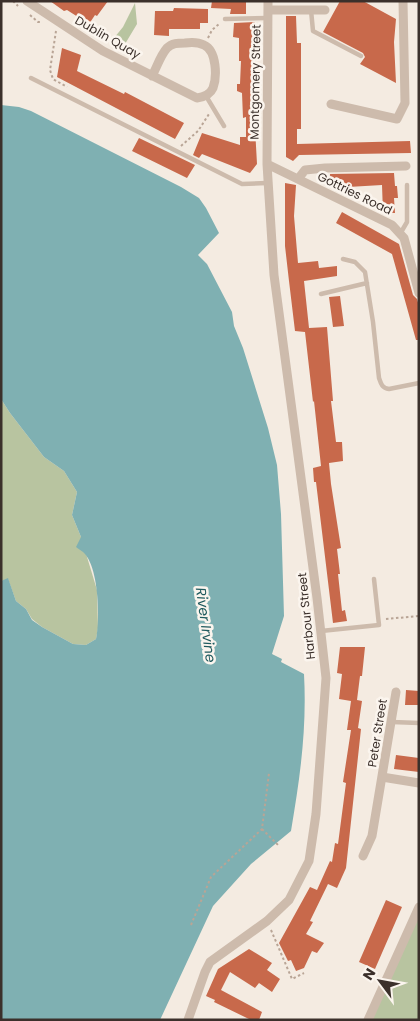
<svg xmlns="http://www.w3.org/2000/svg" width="420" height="1021" font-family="Poppins,sans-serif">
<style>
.green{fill:#b8c4a0}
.water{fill:#7fb0b2}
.building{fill:#c8694b}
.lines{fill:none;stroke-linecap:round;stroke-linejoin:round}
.path{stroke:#b9a596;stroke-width:2;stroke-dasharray:2.5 2.5;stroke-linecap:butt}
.lane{stroke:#cdbbac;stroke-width:4.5}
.street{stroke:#cdbbac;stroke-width:9}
.labels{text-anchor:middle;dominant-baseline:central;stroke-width:5;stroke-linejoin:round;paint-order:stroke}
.street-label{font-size:12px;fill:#3b302b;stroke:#fbf5ee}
.water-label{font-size:14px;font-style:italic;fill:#1f5a5e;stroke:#fbf5ee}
</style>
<rect width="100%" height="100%" fill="#f4ebe1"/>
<path class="green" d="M135,3L137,24L125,44L114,38L123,27Z
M1,399L10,413L44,457L64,471L77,492L72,515L81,537L97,590L98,628L96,639L86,645L73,644L42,627L32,619L26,609L16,601L8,579L1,581Z
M419,907V1020H368Z"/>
<path class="water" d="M1,105L19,107L31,111L181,187L199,198L206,208L219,233L198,255L207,264L232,312L234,326L243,348L268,428L277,465L281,514L284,616L272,654L282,659L281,662L304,674C307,730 300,777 291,831L251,864L213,906L160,1020H1V581L8,578L16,601L26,609L32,620L42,627L73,644L86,645L96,639C100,620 99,570 85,554C83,551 78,549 76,547L81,537L72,515L77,492L64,471L44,457L10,413L1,399Z"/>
<path class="building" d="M50,1H108L97,16L95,15L89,24L67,10L64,11Z
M212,1H246V14H230L231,9L211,8Z
M340,1H363L396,19L394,42L396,83L360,64L365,57L363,53L323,32Z
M174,8L208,9V23H200V29H169V36L154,35L155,11H173Z
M286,16H296L297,43H301V129H297V144L410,141L411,153L299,155L293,161L286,157Z
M255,22L254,44H256L255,77H259L260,128H255L257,164L250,173L202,154L199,158L193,155L202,133L240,145V137H246V117L243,118L242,93L237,91V84H240L241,61H239V38L233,37L234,23Z
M62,48L81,55L77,71L124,94L125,92L184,123L175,139L57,77Z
M139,138L195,165L187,178L132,151Z
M394,173L395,186H397L398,198H394L395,213H383L382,185L331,188L330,174Z
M285,183L296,185L294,216L298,263L318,261L319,268L337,266V276L304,281L309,328L327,327L333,401H331L336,442H342L343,461L329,463L331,484L341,548L337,549L340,574H338L342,611L345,610L347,621L333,623L316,482H314L313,468L321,466L314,401L313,402L305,332L295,331L289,281L285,246Z
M342,212L399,244L413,295L417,299L419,306V340H416L392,254L336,223Z
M340,296L344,326L333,327L329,297Z
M340,647H365L362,676H360L357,700L362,701L358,728L361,729L346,868L337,888L328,884L310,921L313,922L306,934L324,943L317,953L312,951L304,968L296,971L291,960L288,961L279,943L310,887L317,890L330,861L332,862L335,843L338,844L346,783L343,782L351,730H347L351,701L339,699L342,674L337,673Z
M406,690L419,691V705H405Z
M396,755L419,758V772L394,769Z
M386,900L402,907L375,969L359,962Z
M249,949L272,963L267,970L280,979L272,992L259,983L255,988L230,972L221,990L262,1012L259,1020H251L214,1002L215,1000L206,996L218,969Z"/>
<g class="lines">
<path class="path" d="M13,1L18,6
M30,15L38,22H40
M56,31L50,70L53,79L67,87
M208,38L212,30L219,24
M181,146L198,131L209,114
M386,619L419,616
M262,829L278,845
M191,925L211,877L262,829L269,773
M271,930L292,979L304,973"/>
<path class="lane" d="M311,10L313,31L361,56
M225,19L268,18
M31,78L242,184L267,183
M206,96L224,126
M400,234L407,222V185
M343,259L355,262L365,272L373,322L379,378C381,384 382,388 389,389L419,383
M321,294L367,283
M321,631L379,625L374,579
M392,722L419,723"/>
<path class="street" d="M27,1L103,51L197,98C204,97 210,95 213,88C217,77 217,51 204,45C198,42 191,42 185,43C178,43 172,43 167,48C160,56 157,67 152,76
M268,10H325
M331,104L397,119L405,103L403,1
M267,164L392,225L404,238L419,293
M298,179L305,170L325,168L406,166
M382,777L419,783
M363,856L372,836L396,692
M188,1020L205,972L210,962L267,921L289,900L309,861L316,814L326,678L317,598L274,275L267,164L268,1
M368,1020L419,907"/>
</g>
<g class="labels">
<g class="street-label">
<text transform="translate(108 37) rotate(30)">Dublin Quay</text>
<text transform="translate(255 82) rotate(-89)">Montgomery Street</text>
<text transform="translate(355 193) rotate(26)">Gottries Road</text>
<text transform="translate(306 616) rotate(-96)">Harbour Street</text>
<text transform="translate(377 733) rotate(-81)">Peter Street</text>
</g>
<g class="water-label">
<text transform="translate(206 625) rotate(82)">River Irvine</text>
</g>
</g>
<rect width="420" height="1021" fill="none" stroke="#3b302b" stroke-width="5"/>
<g transform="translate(380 981) rotate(302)" stroke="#fbf5ee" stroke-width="4" paint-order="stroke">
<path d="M0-4L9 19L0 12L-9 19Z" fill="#3b302b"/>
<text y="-8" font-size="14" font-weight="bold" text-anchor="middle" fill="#3b302b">N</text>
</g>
</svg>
